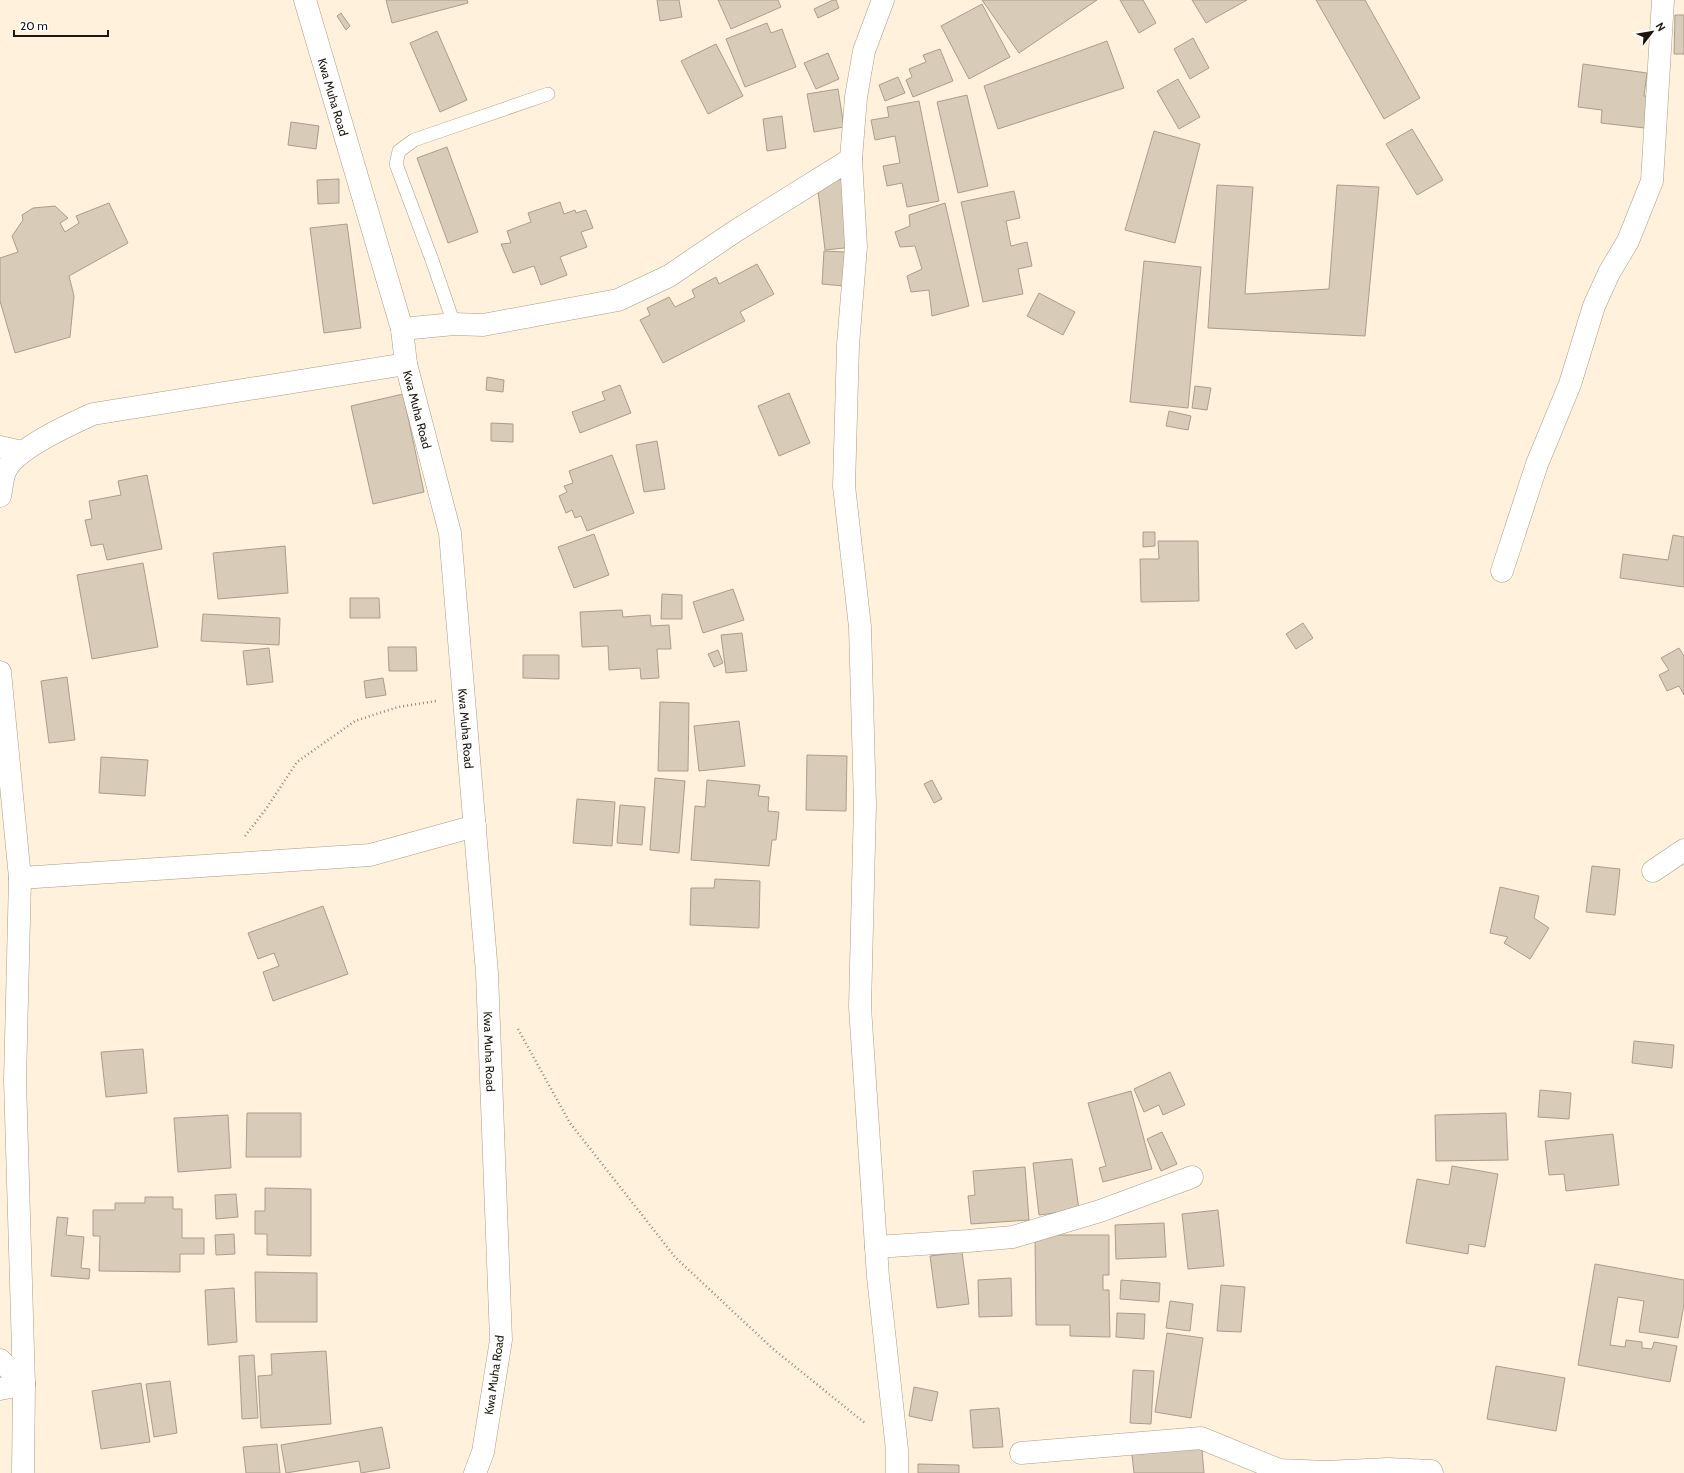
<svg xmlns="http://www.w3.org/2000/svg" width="1684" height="1473" font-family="Cabin,sans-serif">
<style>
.building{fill:#d8cbb7;stroke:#aa9e8a}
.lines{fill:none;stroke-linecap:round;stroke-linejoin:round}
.lane-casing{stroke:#a89c88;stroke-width:14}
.street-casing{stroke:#a89c88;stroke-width:23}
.path{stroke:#918779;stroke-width:2.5;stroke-dasharray:1 3;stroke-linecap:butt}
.lane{stroke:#fff;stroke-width:13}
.street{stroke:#fff;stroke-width:22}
.labels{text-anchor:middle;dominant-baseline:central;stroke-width:3.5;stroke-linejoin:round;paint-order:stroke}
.street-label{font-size:12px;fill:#1b160f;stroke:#fff}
</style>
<rect width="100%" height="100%" fill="#fff1dc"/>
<path class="building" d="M386,0H467L468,3L392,23Z
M657,0H679L682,17L660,21Z
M718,0H778L781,7L731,29Z
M833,0H836L839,8L818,18L814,9Z
M982,0H1097L1019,53Z
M1120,0H1143L1156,23L1139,33Z
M1192,0H1247L1206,23Z
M1316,0H1365L1420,98L1384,119Z
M982,4L1010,57L969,79L941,26Z
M341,13L350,26L346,30L337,16Z
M1675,15H1684V54H1674Z
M767,23L771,33L782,29L796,67L745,87L726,39Z
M437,31L467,100L440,112L410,43Z
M1193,38L1209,68L1190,79L1174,49Z
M1107,41L1124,88L998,129L984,86Z
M716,44L743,96L708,114L681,61Z
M940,49L953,81L913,97L906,80L912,77L909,69L926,62L923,55Z
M828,53L839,79L816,89L804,63Z
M1583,64L1647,73L1644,96H1648L1645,128L1601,123L1602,110L1578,107Z
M898,77L905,93L885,101L879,85Z
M1178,79L1200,117L1179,129L1157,91Z
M838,89L844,127L814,132L807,94Z
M967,95L988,186L958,193L937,102Z
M919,101L939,201L907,207L902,183L887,186L883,166L900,163L895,136L875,140L871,120L889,117L887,107Z
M782,116L786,148L767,151L763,119Z
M291,122L319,126L316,149L288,145Z
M1412,129L1443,180L1417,195L1386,144Z
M1154,131L1200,144L1175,243L1125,230Z
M447,147L478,232L448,243L417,158Z
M339,179V203L318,204L317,180Z
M846,179L854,247L825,250L817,182Z
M1217,185L1253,187L1245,294L1329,289L1337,185L1379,187L1365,336L1208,328Z
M1014,191L1020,218L1006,221L1011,246L1027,242L1032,266L1018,269L1023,294L983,302L961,202Z
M560,202L564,214L575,210L576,213L586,210L593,228L581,232L587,247L560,257L567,275L541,285L534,266L513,273L501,244L511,243L507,231L531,222L528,213Z
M109,203L128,243L69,276L74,296L70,337L15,353L0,301V258L18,252L12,236L23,220L22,215L33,208L55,206L68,218L60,223L65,232L79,223L76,216Z
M945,203L969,306L932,316L929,290L911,292L907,276L922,269L915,246L900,247L895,232L910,226L909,215Z
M347,224L361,328L324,333L310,228Z
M824,251L846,252L844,286L822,284Z
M1144,261L1201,267L1188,408L1130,402Z
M757,264L774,294L740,312L745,321L663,363L640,320L650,315L647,308L669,297L675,307L695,297L692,290L716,277L719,284Z
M1039,293L1075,312L1063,335L1027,316Z
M487,377L504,380L503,392L486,390Z
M620,385L631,413L580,433L572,412L605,400L602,392Z
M1195,386L1211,388L1207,410L1192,408Z
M789,393L810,443L779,456L758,406Z
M403,394L424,492L373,504L351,406Z
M1169,411L1191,416L1188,430L1166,426Z
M491,423L513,424V442L491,441Z
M657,441L665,489L644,492L636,445Z
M612,455L634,513L587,531L581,516L575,518L572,510L566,513L559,496L567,492L564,486L573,483L569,471Z
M147,475L162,549L107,560L103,544L91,546L85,520L92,519L89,501L121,495L118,481Z
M1143,532H1155V546L1143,547Z
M594,534L609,575L574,588L558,547Z
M1673,535L1684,537V587L1620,578L1623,554L1668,560Z
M1158,541H1198L1199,601L1141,602L1140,559H1159Z
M285,546L288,593L218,599L213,553Z
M143,563L158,647L92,659L77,575Z
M733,589L744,620L703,633L693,602Z
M662,594L682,595V619H661Z
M350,598H379L380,618H350Z
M622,610L623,617L650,615L651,626L669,625L671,649H657L659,678L641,679L640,668L609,670L608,646L582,647L580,612Z
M203,614L280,618L279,645L201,641Z
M1303,623L1313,638L1296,649L1286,634Z
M742,633L747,671L726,673L721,635Z
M388,647H416L417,671H389Z
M269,648L273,682L247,685L243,651Z
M1679,648L1684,656V695L1679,686L1667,691L1659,675L1669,670L1661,658Z
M718,650L723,663L714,667L708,654Z
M523,655H559V679L523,678Z
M67,677L75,740L49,743L41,681Z
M383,678L386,695L366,698L364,681Z
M660,702L689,703L688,771H658Z
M739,721L745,766L699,771L694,726Z
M807,755L847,756L846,811L806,810Z
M101,757L148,760L145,796L99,793Z
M655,778L685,781L679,853L650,850Z
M707,780L760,785L758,796L769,797L768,811L779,812L776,840H772L769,866L691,860L695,806L705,807Z
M932,780L942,799L934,803L924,784Z
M577,799L615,802L612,846L573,843Z
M620,805L645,807L642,845L617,843Z
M1592,866L1620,869L1615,915L1586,912Z
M715,879L760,881L759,928L690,925L691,888H714Z
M1500,887L1539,896L1534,918L1549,928L1530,959L1504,943L1508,937L1490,933Z
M323,906L348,974L273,1001L263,972L279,966L274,953L258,959L248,933Z
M1634,1041L1674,1045L1672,1068L1632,1063Z
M143,1049L147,1093L106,1097L101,1052Z
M1170,1072L1185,1105L1163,1115L1159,1105L1144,1112L1134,1089Z
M1540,1090L1571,1093L1569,1119L1538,1117Z
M1131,1091L1152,1169L1103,1182L1099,1168L1106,1166L1088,1103Z
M247,1113H301V1157H246Z
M1506,1113L1508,1160L1436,1161L1435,1115Z
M228,1115L231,1168L178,1172L174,1118Z
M1162,1132L1177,1164L1161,1171L1147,1139Z
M1613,1134L1619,1185L1566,1191L1564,1174L1549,1175L1545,1141Z
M1072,1159L1079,1210L1039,1215L1033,1163Z
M1452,1166L1498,1174L1485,1247L1469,1244L1468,1254L1406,1243L1417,1179L1449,1185Z
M1025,1167L1029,1220L971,1224L968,1196L975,1195L973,1171Z
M265,1188L311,1189V1256L267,1255V1234H255V1211H265Z
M236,1194L238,1217L216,1219L215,1195Z
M145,1197H173V1209H182V1238H204V1254H180V1272L99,1271L100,1236H93V1210H115V1203H145Z
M1218,1210L1224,1266L1188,1269L1182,1214Z
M57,1217L68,1218L66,1235L84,1237L81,1268L90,1269L89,1279L51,1276Z
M1164,1223L1166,1257L1116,1259L1115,1225Z
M234,1234L235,1254L216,1255L215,1235Z
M1035,1235H1109V1275H1103V1290H1109L1110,1337L1070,1336V1325H1036Z
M962,1252L969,1304L937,1308L930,1256Z
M1595,1264L1684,1280V1304L1678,1338L1639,1332L1644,1301L1618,1297L1610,1345L1625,1347L1626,1340L1642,1342V1348L1652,1349L1654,1342L1677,1346L1670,1382L1578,1365Z
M255,1272L317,1273V1322H256Z
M1011,1278L1012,1316L979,1317L978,1280Z
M1121,1280L1160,1283L1159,1302L1120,1299Z
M1221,1285L1245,1287L1241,1332L1217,1331Z
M234,1288L237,1342L208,1345L205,1290Z
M1170,1301L1193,1304L1190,1331L1166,1328Z
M1117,1313L1145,1314L1144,1339L1116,1337Z
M1167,1333L1203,1338L1191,1418L1155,1412Z
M326,1351L331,1424L261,1428L258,1376L272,1375L271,1354Z
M254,1355L258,1418L242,1419L239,1356Z
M1496,1366L1565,1378L1556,1431L1487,1419Z
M1133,1370L1154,1371L1151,1424L1130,1423Z
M170,1381L177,1433L154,1437L146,1384Z
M141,1383L150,1442L101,1449L92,1391Z
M914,1387L938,1392L932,1421L909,1416Z
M999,1408L1003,1447L973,1448L970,1410Z
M382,1427L390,1468L361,1473L359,1461L286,1473L281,1445Z
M1201,1439L1204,1473H1134L1131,1446Z
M277,1444L280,1473H246L243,1447Z
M918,1464L959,1465V1473H918Z"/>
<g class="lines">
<defs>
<path id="lane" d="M454,324L432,260L396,164L399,151L414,140L548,94"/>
<g id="street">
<path id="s1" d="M305,0L402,329L406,364L450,533L487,973L501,1340L483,1452L475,1473"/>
<path d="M883,0L864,51L856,97L851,159L856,247L848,345L844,486L860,627L865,804L860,1007L878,1277L897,1450V1473"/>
<path d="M402,329L454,324L483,325L618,300L669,276L734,232L851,159"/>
<path d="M0,447L22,452"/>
<path d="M0,496C2,488 2,479 5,472C14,449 71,424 93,414L406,364"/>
<path d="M1502,571L1537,464L1570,384L1594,306L1609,273L1628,241L1652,181L1663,0"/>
<path d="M0,672L20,878L15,1080L24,1384L23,1473"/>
<path d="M1653,871L1684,850"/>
<path d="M20,878L370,855L475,826"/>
<path d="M876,1247L968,1241L1013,1237L1100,1211L1192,1177"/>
<path d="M0,1360L24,1384"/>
<path d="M0,1389L24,1384"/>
<path d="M1021,1453L1201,1438L1279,1470L1326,1472L1388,1469L1431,1471L1432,1473"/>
</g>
</defs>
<use href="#lane" class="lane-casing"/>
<use href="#street" class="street-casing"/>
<path class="path" d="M245,836L266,809L297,762L355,721L398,707L436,701
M518,1029L570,1123L675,1257L772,1348L866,1424"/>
<use href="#lane" class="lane"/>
<use href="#street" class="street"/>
</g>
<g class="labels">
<g class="street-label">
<text stroke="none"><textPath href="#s1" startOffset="101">Kwa Muha Road</textPath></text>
<text stroke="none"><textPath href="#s1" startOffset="425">Kwa Muha Road</textPath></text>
<text stroke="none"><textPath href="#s1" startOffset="749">Kwa Muha Road</textPath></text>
<text stroke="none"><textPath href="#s1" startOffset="1073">Kwa Muha Road</textPath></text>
<text transform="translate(494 1375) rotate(-82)">Kwa Muha Road</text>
</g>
</g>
<g transform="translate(1652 32) rotate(59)" stroke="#ffffff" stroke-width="3" paint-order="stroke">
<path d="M0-3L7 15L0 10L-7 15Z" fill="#1b160f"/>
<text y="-6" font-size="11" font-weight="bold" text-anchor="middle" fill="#1b160f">N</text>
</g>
<path d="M14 30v6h94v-6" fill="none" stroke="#1b160f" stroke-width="2"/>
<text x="20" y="30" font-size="12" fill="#1b160f" stroke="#ffffff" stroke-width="3" paint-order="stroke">20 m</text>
</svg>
